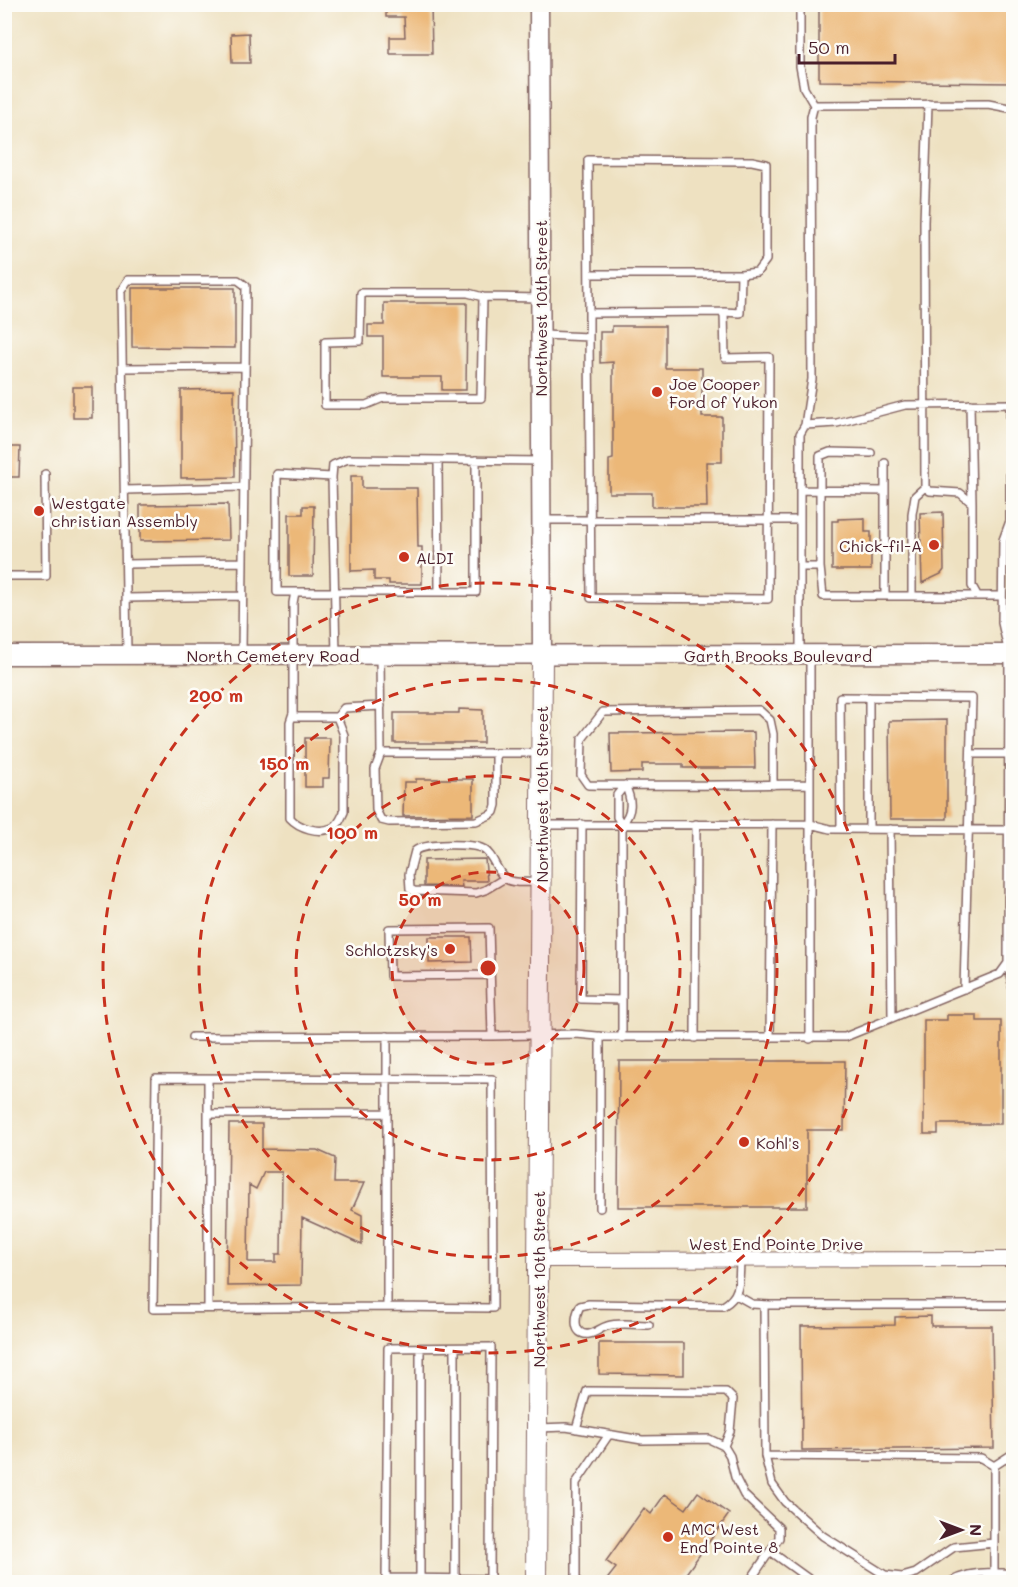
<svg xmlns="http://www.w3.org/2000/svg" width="1018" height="1587" font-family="Mali,sans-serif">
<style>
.building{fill:#ecb878;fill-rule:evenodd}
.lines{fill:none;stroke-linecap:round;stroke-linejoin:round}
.service-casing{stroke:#836360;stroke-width:10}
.minor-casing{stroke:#836360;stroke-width:16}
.tertiary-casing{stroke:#836360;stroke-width:21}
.secondary-casing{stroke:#836360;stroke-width:22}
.service{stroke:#fff;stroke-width:7}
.minor{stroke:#fff;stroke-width:14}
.tertiary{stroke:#fff;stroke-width:18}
.secondary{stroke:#fff;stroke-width:20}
.ring{fill:none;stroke:#c8321e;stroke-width:3;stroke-dasharray:10 8}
.poi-dot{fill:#c8321e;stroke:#fdfcf7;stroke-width:2}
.labels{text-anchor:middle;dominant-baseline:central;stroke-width:5;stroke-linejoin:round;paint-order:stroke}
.street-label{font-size:16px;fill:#4a1f2b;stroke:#fdfcf7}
.poi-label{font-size:16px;fill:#4a1f2b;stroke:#fdfcf7;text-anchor:start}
.centre{fill:#c8321e;stroke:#fdfcf7;stroke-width:3}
.ring-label{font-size:18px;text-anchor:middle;font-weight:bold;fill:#c8321e;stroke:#fdfcf7;stroke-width:5;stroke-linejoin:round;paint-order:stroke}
</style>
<rect width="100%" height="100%" fill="#fdfcf7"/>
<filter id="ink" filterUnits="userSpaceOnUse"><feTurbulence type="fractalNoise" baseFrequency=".0167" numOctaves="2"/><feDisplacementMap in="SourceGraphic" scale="12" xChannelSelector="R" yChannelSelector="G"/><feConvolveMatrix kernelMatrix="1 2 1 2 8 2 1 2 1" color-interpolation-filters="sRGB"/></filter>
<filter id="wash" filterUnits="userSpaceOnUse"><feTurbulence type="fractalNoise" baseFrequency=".008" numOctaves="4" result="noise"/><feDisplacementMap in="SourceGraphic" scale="24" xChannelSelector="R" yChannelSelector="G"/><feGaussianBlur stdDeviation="1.35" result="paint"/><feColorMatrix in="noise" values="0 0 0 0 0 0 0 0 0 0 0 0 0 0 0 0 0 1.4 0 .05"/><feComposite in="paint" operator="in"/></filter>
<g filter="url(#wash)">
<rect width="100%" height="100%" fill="#eee1c1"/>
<g id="blocks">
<path class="building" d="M386,4H431L432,54H390V37H405L404,17H386Z
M819,4H1014V83L819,81Z
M249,33L250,63H232L231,34Z
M132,288H235V348L132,347Z
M384,303H467L466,390H442V377H383V337H368V325H384Z
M612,326H665V368H702V417H722V462H706L707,507H652V493H609V460L613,459V362L600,363V332H612Z
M73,387H92V418H73Z
M234,389L235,477L181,478V390Z
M4,447H20L19,477H4Z
M351,476H362V488H417L418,547H422V584H389V580H374V570L351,571Z
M228,504L229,540L140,541V505Z
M303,506H314L313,576H289V514H303Z
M943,512L944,570L941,574L922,583L920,513Z
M865,518V532H871V570H832V521H838V519Z
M459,709L483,710V743H394V713H459Z
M947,720V819H890L889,721Z
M754,732L755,768H683V764H642V772L611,773L610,733Z
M305,738H330L329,778H323V787H305Z
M416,779H473V815L403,816L404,782H416Z
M485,859L487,881H461L462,887L424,886V860Z
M429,937H471L472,962L429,963Z
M947,1015H977V1021H1001V1124H938V1134H924V1020H947Z
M619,1061H845L844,1130H807V1207H618Z
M229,1124H262V1149L317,1150L335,1158L334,1183H364L352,1210L362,1215V1245L302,1218L301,1285L227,1286ZM264,1172H282L281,1254H276V1262H248L249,1185L256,1189Z
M931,1316V1326H992L994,1448L802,1450L801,1326L895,1325V1317Z
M599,1343H684V1375L599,1374Z
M698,1492L729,1514L680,1582H605L616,1568L606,1561L644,1508L651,1514L665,1494L686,1509Z"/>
</g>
</g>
<g filter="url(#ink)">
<use href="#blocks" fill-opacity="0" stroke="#836360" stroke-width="1.5"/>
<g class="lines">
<defs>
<path id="service" d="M800,4V66L804,88L814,105L988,104L1014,109
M589,274H741
M483,297L481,398H383L366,405H325V342L360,341L361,293H468L483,297L540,298
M589,313L588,160L752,161L766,164V260L757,272L741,274L740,313L724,312
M543,335L589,337L591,598L768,599L769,357L725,358L724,312L589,313V337
M123,368L245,367
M970,404L972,503
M1010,404V521L1003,540L1002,623L1009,654L1008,963H1014
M805,425L812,379L811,117L814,105
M871,453L830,452L820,456V567L823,596H1002
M438,460L439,592H476V460
M885,463V595
M332,477L336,655
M925,487L924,222L928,104
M925,487L930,491L960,493L972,503V586L977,595
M125,490L243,487
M800,490L884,491
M542,520H800
M126,564L243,562
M800,567H820
M4,576H46L45,474
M295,592H439
M912,595V514L915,496L925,487
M127,598L242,596
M127,653L121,291L128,280H238L246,286L242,653
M800,654V434L805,425L837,423L905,405L1014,404
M380,655L381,753H539
M810,655V824L830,829L1014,830
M869,697V829
M292,717H337L344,735V812C341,818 339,825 332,828C319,834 299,828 290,818V722L293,713V603L295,592H277V474L332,477L333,465L348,459L541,461
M337,717L344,708L381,706
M381,753L375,769L376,810L381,820L389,822L476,821L490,815L494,812L496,805V753
M971,754H1009
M625,785C632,800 633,812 622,824L617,817V795Z
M773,785V734L770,720L759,710L603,712L582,739L581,775L588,785C662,786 736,785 810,784
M582,824L581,999L622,1000V1038
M544,825L810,824V1039
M841,829L840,697L972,698L964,989
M890,829L892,1018
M505,878L485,890L476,893L414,891L410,889L409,874L415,851C423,843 473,843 483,849C494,855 496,872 506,879C513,884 529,882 538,882
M1008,963L1014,995
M490,975L390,976L389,929L489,928L492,1036L576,1034L608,1037H845L1000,974L1008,963
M622,1000V824
M387,1036C387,1126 387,1217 387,1307L153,1309L156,1078C268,1079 380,1079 492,1079L493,1308L387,1307
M600,1036V1208
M192,1037L492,1036
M695,1038L696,824
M770,1038L772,824
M208,1079V1114
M736,1295L752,1304L770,1305H1014
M764,1305L765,1456L772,1484L785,1502L823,1536L885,1575L902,1577L916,1573L954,1547L994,1543
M208,1308V1114L387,1113
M649,1325C637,1325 619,1322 607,1326C600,1328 596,1333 589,1334C572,1336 575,1316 580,1306L589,1304L723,1306C742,1295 739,1279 740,1259
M420,1348V1578
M538,1428L566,1427L642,1440L709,1439L724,1446L730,1456L735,1477L744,1495L779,1528V1538L749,1582
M576,1429L587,1391L726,1392L733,1399L730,1431L724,1446
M765,1456L981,1458L994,1466
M770,1551L813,1582
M994,1571V1466L1014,1453
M455,1579V1348
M386,1582L388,1348L491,1347L490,1579L387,1578
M576,1582V1483L608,1436
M950,1582C969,1571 992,1571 1014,1574"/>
<path id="minor" d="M538,1260L1014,1259"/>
<path id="tertiary" d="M539,4L542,655
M4,655L1014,654"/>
<path id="secondary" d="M536,1582L542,655"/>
</defs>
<use href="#service" class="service-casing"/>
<use href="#minor" class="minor-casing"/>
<use href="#tertiary" class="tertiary-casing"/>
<use href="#secondary" class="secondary-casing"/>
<use href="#service" class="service"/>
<use href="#minor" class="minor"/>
<use href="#tertiary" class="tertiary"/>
<use href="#secondary" class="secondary"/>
</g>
</g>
<circle cx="488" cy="968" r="96" fill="#c8321e" fill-opacity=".12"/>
<g class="ring">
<circle cx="488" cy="968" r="96"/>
<circle cx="488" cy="968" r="192"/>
<circle cx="488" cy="968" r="289"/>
<circle cx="488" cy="968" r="385"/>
</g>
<g class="poi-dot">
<circle cx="657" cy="392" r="6"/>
<circle cx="39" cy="511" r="6"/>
<circle cx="934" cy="545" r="6"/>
<circle cx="404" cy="557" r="6"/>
<circle cx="450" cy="949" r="6"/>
<circle cx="744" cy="1142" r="6"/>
<circle cx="668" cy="1537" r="6"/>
</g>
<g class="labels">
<g class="street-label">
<text transform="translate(540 308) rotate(-90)">Northwest 10th Street</text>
<text x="273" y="655">North Cemetery Road</text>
<text x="778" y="655">Garth Brooks Boulevard</text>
<text transform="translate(541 794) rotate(-90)">Northwest 10th Street</text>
<text x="776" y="1243">West End Pointe Drive</text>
<text transform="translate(538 1279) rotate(-90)">Northwest 10th Street</text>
</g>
<g class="poi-label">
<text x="669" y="383">Joe Cooper<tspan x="669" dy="18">Ford of Yukon</tspan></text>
<text x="51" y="502">Westgate<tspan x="51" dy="18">christian Assembly</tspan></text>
<text x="922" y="545" text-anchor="end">Chick-fil-A</text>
<text x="416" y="557">ALDI</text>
<text x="438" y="949" text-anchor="end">Schlotzsky's</text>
<text x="756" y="1142">Kohl's</text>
<text x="680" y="1528">AMC West<tspan x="680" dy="18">End Pointe 8</tspan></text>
</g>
</g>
<circle cx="488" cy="968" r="9" class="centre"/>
<g class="ring-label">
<text x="216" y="702">200 m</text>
<text x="284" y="770">150 m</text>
<text x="352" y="839">100 m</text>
<text x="420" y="906">50 m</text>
</g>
<rect width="1018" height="1587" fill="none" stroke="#fdfcf7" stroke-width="24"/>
<g transform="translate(961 1530) rotate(90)" stroke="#fdfcf7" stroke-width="4.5" paint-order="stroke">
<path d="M0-4.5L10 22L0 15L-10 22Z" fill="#4a1f2b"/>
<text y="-9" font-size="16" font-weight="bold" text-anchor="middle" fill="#4a1f2b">N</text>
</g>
<path d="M799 54v9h96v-9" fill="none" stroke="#4a1f2b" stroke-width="3"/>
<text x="808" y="54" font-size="18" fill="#4a1f2b" stroke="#fdfcf7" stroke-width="4.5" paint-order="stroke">50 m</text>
</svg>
